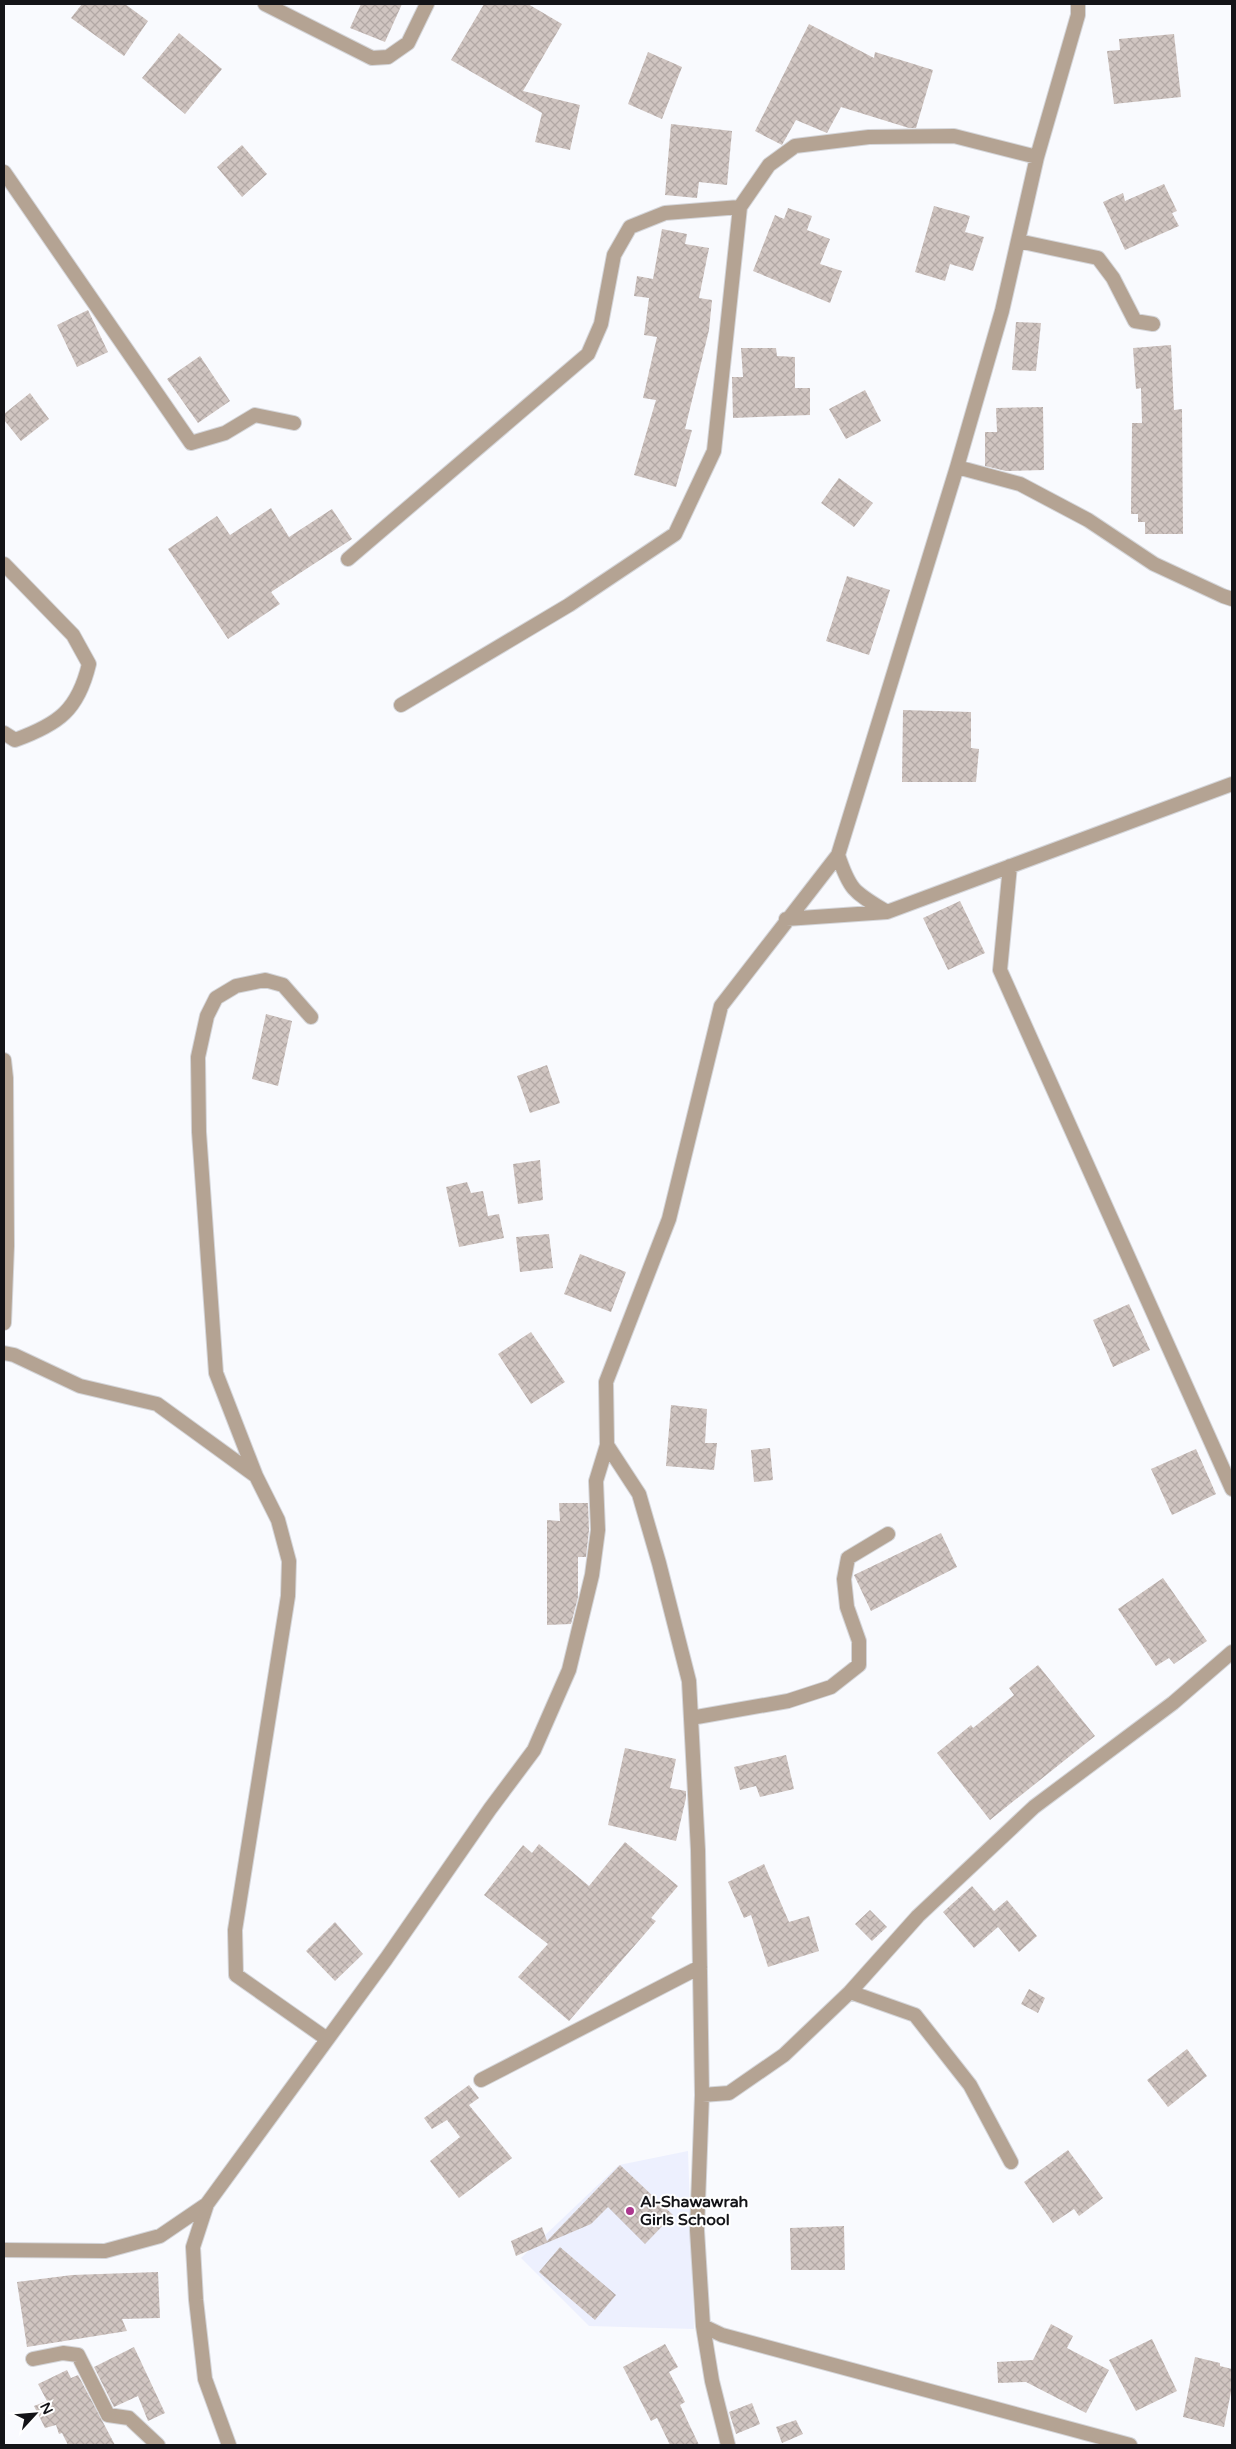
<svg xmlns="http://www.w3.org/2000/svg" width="1236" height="2449" font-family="'Varela Round',sans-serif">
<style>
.built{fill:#edf0fe}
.building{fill:url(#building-cross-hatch)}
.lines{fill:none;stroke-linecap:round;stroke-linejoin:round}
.minor-casing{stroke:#d4d5d9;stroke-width:16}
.minor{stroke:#b4a393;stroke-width:14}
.poi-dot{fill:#ac378e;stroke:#fff;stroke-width:2}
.labels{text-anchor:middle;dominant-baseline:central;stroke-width:4;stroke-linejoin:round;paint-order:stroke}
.poi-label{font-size:16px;font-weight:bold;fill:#141418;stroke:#fff;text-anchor:start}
</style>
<defs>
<pattern id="building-cross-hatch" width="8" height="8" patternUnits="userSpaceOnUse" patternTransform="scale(1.25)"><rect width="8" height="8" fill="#d0c5c1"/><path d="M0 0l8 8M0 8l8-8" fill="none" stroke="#b2a8a5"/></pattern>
</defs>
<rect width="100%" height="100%" fill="#f9fafe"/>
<path class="built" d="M688,2151L694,2329L589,2326L521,2258L619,2165Z"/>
<path class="building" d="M82,4H125L148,21L124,56L71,18Z
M361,4H402L385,42L350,28Z
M484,4H528L562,24L523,91L580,105L570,150L535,142L542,113L451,60Z
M809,24L874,58L875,52L933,70L916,128H909L841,107L827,133L796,120L782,145L755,131Z
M179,33L222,69L185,114L142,78Z
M1174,34L1181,97L1114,104L1107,51L1120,50L1119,39Z
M648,52L682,67L662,119L628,104Z
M671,124L732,131L727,185L699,182L697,198L665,195Z
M242,145L267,174L242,197L217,167Z
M1164,184L1177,211L1172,213L1179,226L1125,250L1103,202L1123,193L1125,201Z
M934,206L970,216L965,232L984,237L973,271L950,264L945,281L915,272Z
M788,208L812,216L807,230L830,239L820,264L842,271L830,303L753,271L775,215L784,219Z
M662,229L687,234L685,244L709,248L699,298L712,300L709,330L685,429L692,430L676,487L634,475L656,400L643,398L657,337L644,335L649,298L634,296L637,276L653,279Z
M88,310L108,352L77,367L57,325Z
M1016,322L1041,323L1036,371L1012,370Z
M1171,345L1174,410L1182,409L1183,534H1145V522H1138V514H1131L1132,423H1142L1141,388L1136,389L1133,348Z
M741,348H776L777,356L795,357V388H810V415L733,418L732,377H743Z
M200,356L230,401L198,423L167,379Z
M865,390L881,421L846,439L829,409Z
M30,393L49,419L21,441L4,420V414Z
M1043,407L1044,470L1006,471L985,466V432H997L996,408Z
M839,478L873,503L854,527L821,503Z
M271,508L289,537L332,509L352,539L271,592L280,604L228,639L168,549L217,516L230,535Z
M847,576L890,590L869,655L826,641Z
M903,710L971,712V748L979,749L976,782H902Z
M960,901L985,953L948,970L923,918Z
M266,1014L292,1021L278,1086L252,1079Z
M547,1065L560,1103L530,1113L517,1076Z
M540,1160L543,1200L518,1204L513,1164Z
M467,1182L471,1193L483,1191L488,1216L499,1214L504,1238L459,1247L446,1187Z
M549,1234L553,1268L520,1272L516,1237Z
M580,1254L626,1272L611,1312L564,1294Z
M1129,1304L1150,1350L1113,1367L1093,1320Z
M531,1332L565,1382L531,1404L498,1354Z
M671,1405L707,1409L705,1443H717L714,1470L666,1466Z
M770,1448L773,1480L754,1482L751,1450Z
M1196,1449L1216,1494L1172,1515L1151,1469Z
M559,1503H588L589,1530L586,1557H578V1597L571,1624L547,1625V1520L560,1521Z
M941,1533L957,1567L871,1611L854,1575Z
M1163,1578L1207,1641L1174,1664L1169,1658L1156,1666L1118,1609Z
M1038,1665L1095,1736L990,1820L937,1753L971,1725L973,1728L1014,1695L1009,1688Z
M625,1748L676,1759L670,1788L686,1791V1798L676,1841L608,1825Z
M786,1755L794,1789L760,1797L756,1786L740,1790L734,1767Z
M625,1842L678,1886L651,1918L656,1921L569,2021L518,1977L548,1944L484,1895L523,1845L532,1853L539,1844L589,1886Z
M764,1864L789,1922L809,1916L819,1951L768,1967L751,1915L744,1918L728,1882Z
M972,1886L994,1911L1007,1900L1037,1936L1019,1952L998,1927L974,1948L943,1912Z
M870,1910L887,1927L872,1941L855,1924Z
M335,1922L363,1954L335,1981L306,1951Z
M1029,1989L1045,1998L1038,2013L1021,2004Z
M1187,2049L1207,2076L1168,2107L1147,2080Z
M469,2085L479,2098L469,2105L512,2158L459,2198L430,2161L460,2137L447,2120L432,2129L424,2118Z
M1068,2150L1103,2198L1079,2216L1074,2209L1053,2223L1024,2182Z
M620,2165L673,2215L645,2244L608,2207L591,2224L516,2256L511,2241L542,2227L547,2241Z
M844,2226L845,2270H791L790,2228Z
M560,2247L616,2295L595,2320L539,2272Z
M158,2272L160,2318L122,2319L127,2331L27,2347L17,2282L72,2275Z
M1051,2324L1073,2336L1067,2348L1109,2370L1086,2413L1026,2382L998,2383L997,2362L1033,2360Z
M1152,2339L1177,2391L1136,2411L1109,2360Z
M665,2344L678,2367L669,2372L685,2402L680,2405L699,2445H670L657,2418L651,2421L623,2367Z
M134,2347L165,2413L148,2421L138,2396L114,2407L94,2367Z
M1195,2357L1220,2363V2366L1232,2369V2387L1224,2427L1183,2417Z
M67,2370L71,2378L78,2375L115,2445H68L62,2433L59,2434L56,2425L45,2428L34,2406L47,2401L38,2384Z
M752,2403L760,2424L736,2434L729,2412Z
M796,2420L803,2434L782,2443L776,2427Z"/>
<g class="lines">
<defs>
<path id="minor" d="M265,4L372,58L388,57L408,43L427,4
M4,172L191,443L225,433L255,415L294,423
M1018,241L1098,258L1113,278L1135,321L1153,324
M957,467L1020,484L1088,520L1154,564L1223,596L1232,599
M348,559L588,354L601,324L614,255L630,227L665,213L740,207
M4,564L73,635L89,664C78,710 59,724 15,740L4,733
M401,705L569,605L675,534L714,451L740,207L769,165L795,146L869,137L954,136L1037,157
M838,855C850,891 854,892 887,912
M1010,866L1000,970L1232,1489
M786,919L887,912L1232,784
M4,1060L6,1078L7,1246L4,1323
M4,1353L14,1355L80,1386L157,1404L256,1476L278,1520L289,1561L288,1596L235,1930L236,1975L327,2039
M607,1445L639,1494L659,1563L689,1681L698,1850L702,2095L697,2230L703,2326L712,2381L728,2445
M256,1476L216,1373L199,1132L198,1057L207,1016L216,998L236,986L265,980L283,985L311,1017
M691,1718L788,1701L831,1687L859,1665V1641L847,1607L844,1579L848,1558L888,1534
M850,1992L915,2015L970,2085L1011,2162
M481,2080L700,1967
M702,2095L729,2093L784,2055L850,1992L918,1916L1034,1807L1173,1703L1232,1652
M4,2250L105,2251L160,2236L207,2204
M703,2326L722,2335L1130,2445
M33,2359L63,2353L78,2355L108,2415L129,2418L158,2445
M229,2445L205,2379L196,2300L193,2247L207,2204L386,1959L490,1809L534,1750L569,1670L592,1575L598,1530L596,1481L607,1445L606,1382L669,1219L721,1006L838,855L957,467L1002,311L1037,157L1078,15V4"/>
</defs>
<use href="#minor" class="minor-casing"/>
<use href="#minor" class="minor"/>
</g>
<circle class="poi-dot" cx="630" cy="2211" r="5"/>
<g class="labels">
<g class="poi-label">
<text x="640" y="2202">Al-Shawawrah<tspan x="640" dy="18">Girls School</tspan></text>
</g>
</g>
<rect width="1236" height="2449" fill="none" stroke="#141418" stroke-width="10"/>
<g transform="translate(35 2414) rotate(64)" stroke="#ffffff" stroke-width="4" paint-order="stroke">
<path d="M0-4L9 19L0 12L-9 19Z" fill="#141418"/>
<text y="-8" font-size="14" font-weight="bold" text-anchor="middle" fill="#141418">N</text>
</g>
</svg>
